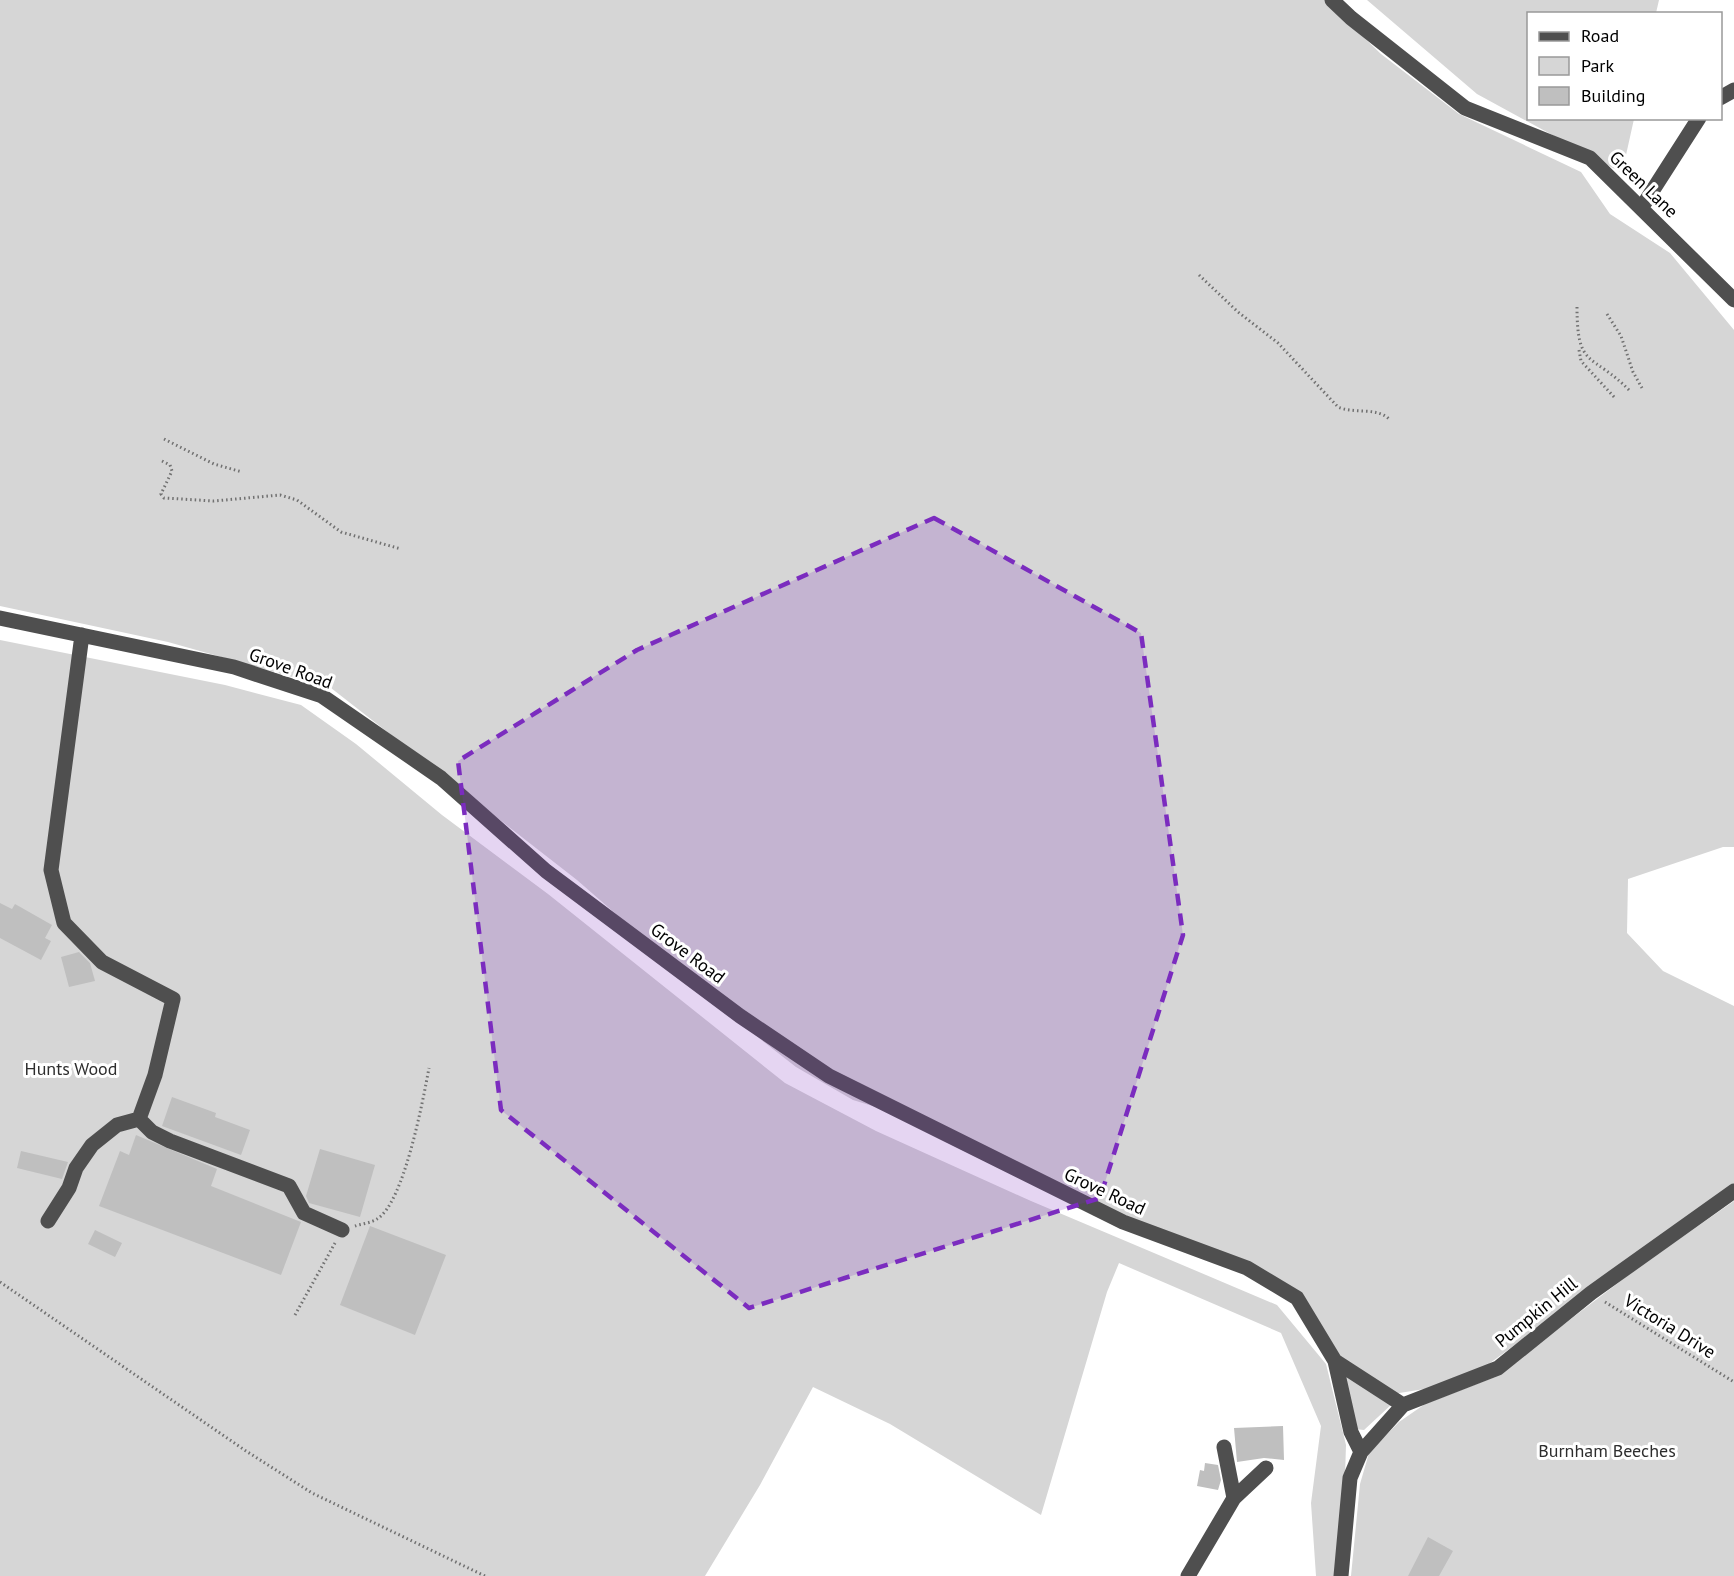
<svg xmlns="http://www.w3.org/2000/svg" width="1734" height="1576" font-family="'PT Sans',sans-serif">
<style>
.green{fill:#d6d6d6}
.building{fill:#bfbfbf}
.lines{fill:none;stroke-linecap:round;stroke-linejoin:round}
.path{stroke:#717171;stroke-width:3;stroke-dasharray:1.5 3;stroke-linecap:butt}
.minor{stroke:#4f4f4f;stroke-width:15}
.marked{fill:#7b2cbf;fill-opacity:0.2;stroke:#7b2cbf;stroke-width:4.5;stroke-dasharray:12 8;stroke-linejoin:round}
.labels{text-anchor:middle;dominant-baseline:central;stroke-width:6;stroke-linejoin:round;paint-order:stroke}
.street-label{font-size:18px;fill:#000;stroke:#fff}
.park-label{font-size:18px;fill:#2d2d2d;stroke:#fff}
</style>
<rect width="100%" height="100%" fill="#fff"/>
<path class="green" d="M0,0H1325L1381,54L1459,114L1581,172L1610,214L1670,253L1734,330V847H1723L1628,879L1627,933L1663,971L1734,1006V1185L1486,1366L1437,1387L1393,1394L1341,1360L1306,1307L1283,1281L1169,1243L931,1124L853,1100L796,1067L750,1031L577,880L331,688L168,642L0,606Z
M1367,0H1659L1656,13L1528,14V118L1634,119L1622,173L1477,94Z
M0,640L225,685L301,705L356,744L442,815L548,894L785,1083L876,1131L1031,1201L1277,1305L1326,1364L1346,1445L1345,1476L1334,1576H1316L1311,1503L1321,1426L1281,1333L1119,1263L1107,1292L1041,1515L890,1424L813,1387L760,1485L705,1576H0Z
M1734,1201V1576H1351L1360,1484L1369,1453L1399,1422L1425,1404L1495,1377L1639,1267Z
M1345,1375L1392,1404L1364,1430L1355,1429Z"/>
<path class="building" d="M0,903L12,909L15,904L52,925L45,938L51,941L41,960L0,938Z
M79,952L90,963L95,981L69,987L61,957Z
M172,1097L216,1113L215,1117L250,1130L241,1155L162,1126Z
M136,1135L217,1169L211,1186L301,1222L281,1275L99,1206L120,1151L129,1155Z
M320,1149L375,1165L360,1217L309,1203L306,1196Z
M21,1151L68,1162L62,1179L17,1168Z
M370,1226L446,1255L415,1335L340,1305Z
M95,1230L122,1243L115,1257L88,1244Z
M1283,1426L1284,1460L1264,1458L1237,1462L1234,1428Z
M1205,1463L1218,1465L1221,1480L1218,1490L1197,1486L1200,1470L1204,1471Z
M1428,1537L1453,1551L1439,1576H1408Z"/>
<g class="lines">
<path class="path" d="M1199,275L1238,312L1278,343L1338,407C1354,414 1377,407 1389,419
M1577,307C1577,370 1592,352 1630,391
M1607,314L1621,336L1633,372L1642,388
M1579,350L1581,361L1615,398
M164,439L214,464L242,472
M162,461L170,465L172,471L161,494L164,498L214,501L280,495L297,500L341,532L401,549
M355,1226C361,1224 371,1223 377,1219C404,1203 423,1100 429,1068
M0,1282L246,1451L312,1493L485,1576
M1605,1302L1734,1382
M295,1315L335,1243"/>
<path class="minor" d="M1332,0L1351,18L1465,108L1590,158L1734,300
M1720,98L1734,90
M1642,207L1699,118
M0,618L234,667L322,696L441,778L546,871L740,1016L829,1076L1123,1222L1247,1268L1297,1298L1335,1361L1351,1432L1361,1452
M139,1119L152,1132L170,1141L289,1186L304,1213L342,1230
M48,1221L69,1188L76,1168L92,1145L117,1125L139,1119L155,1075L173,999L102,962L64,923L51,870L82,635
M1335,1361L1403,1405
M1224,1447L1234,1498L1266,1468
M1188,1576L1234,1498
M1341,1576L1350,1478L1361,1452L1403,1405L1498,1368L1591,1293L1734,1191"/>
</g>
<path class="marked" d="M934,518L1141,633L1183,935L1100,1198L749,1308L501,1110L458,761L637,650Z"/>
<g class="labels">
<g class="street-label">
<text transform="translate(1644 184) rotate(44)">Green Lane</text>
<text transform="translate(291 668) rotate(20)">Grove Road</text>
<text transform="translate(688 953) rotate(37)">Grove Road</text>
<text transform="translate(1105 1191) rotate(25)">Grove Road</text>
<text transform="translate(1536 1312) rotate(-39)">Pumpkin Hill</text>
<text transform="translate(1670 1326) rotate(32)">Victoria Drive</text>
</g>
<g class="park-label">
<text x="71" y="1068">Hunts Wood</text>
<text x="1607" y="1450">Burnham Beeches</text>
</g>
</g>
<rect x="1527" y="12" width="195" height="108" fill="#ffffff" stroke="#999999" stroke-width="1.5"/>
<rect x="1539" y="32" width="30" height="9" fill="#4f4f4f" stroke="#999999" stroke-width="1.5"/>
<text x="1581" y="42" font-size="18" fill="#000000">Road</text>
<rect x="1539" y="57" width="30" height="18" fill="#d6d6d6" stroke="#999999" stroke-width="1.5"/>
<text x="1581" y="72" font-size="18" fill="#000000">Park</text>
<rect x="1539" y="87" width="30" height="18" fill="#bfbfbf" stroke="#999999" stroke-width="1.5"/>
<text x="1581" y="102" font-size="18" fill="#000000">Building</text>
</svg>
